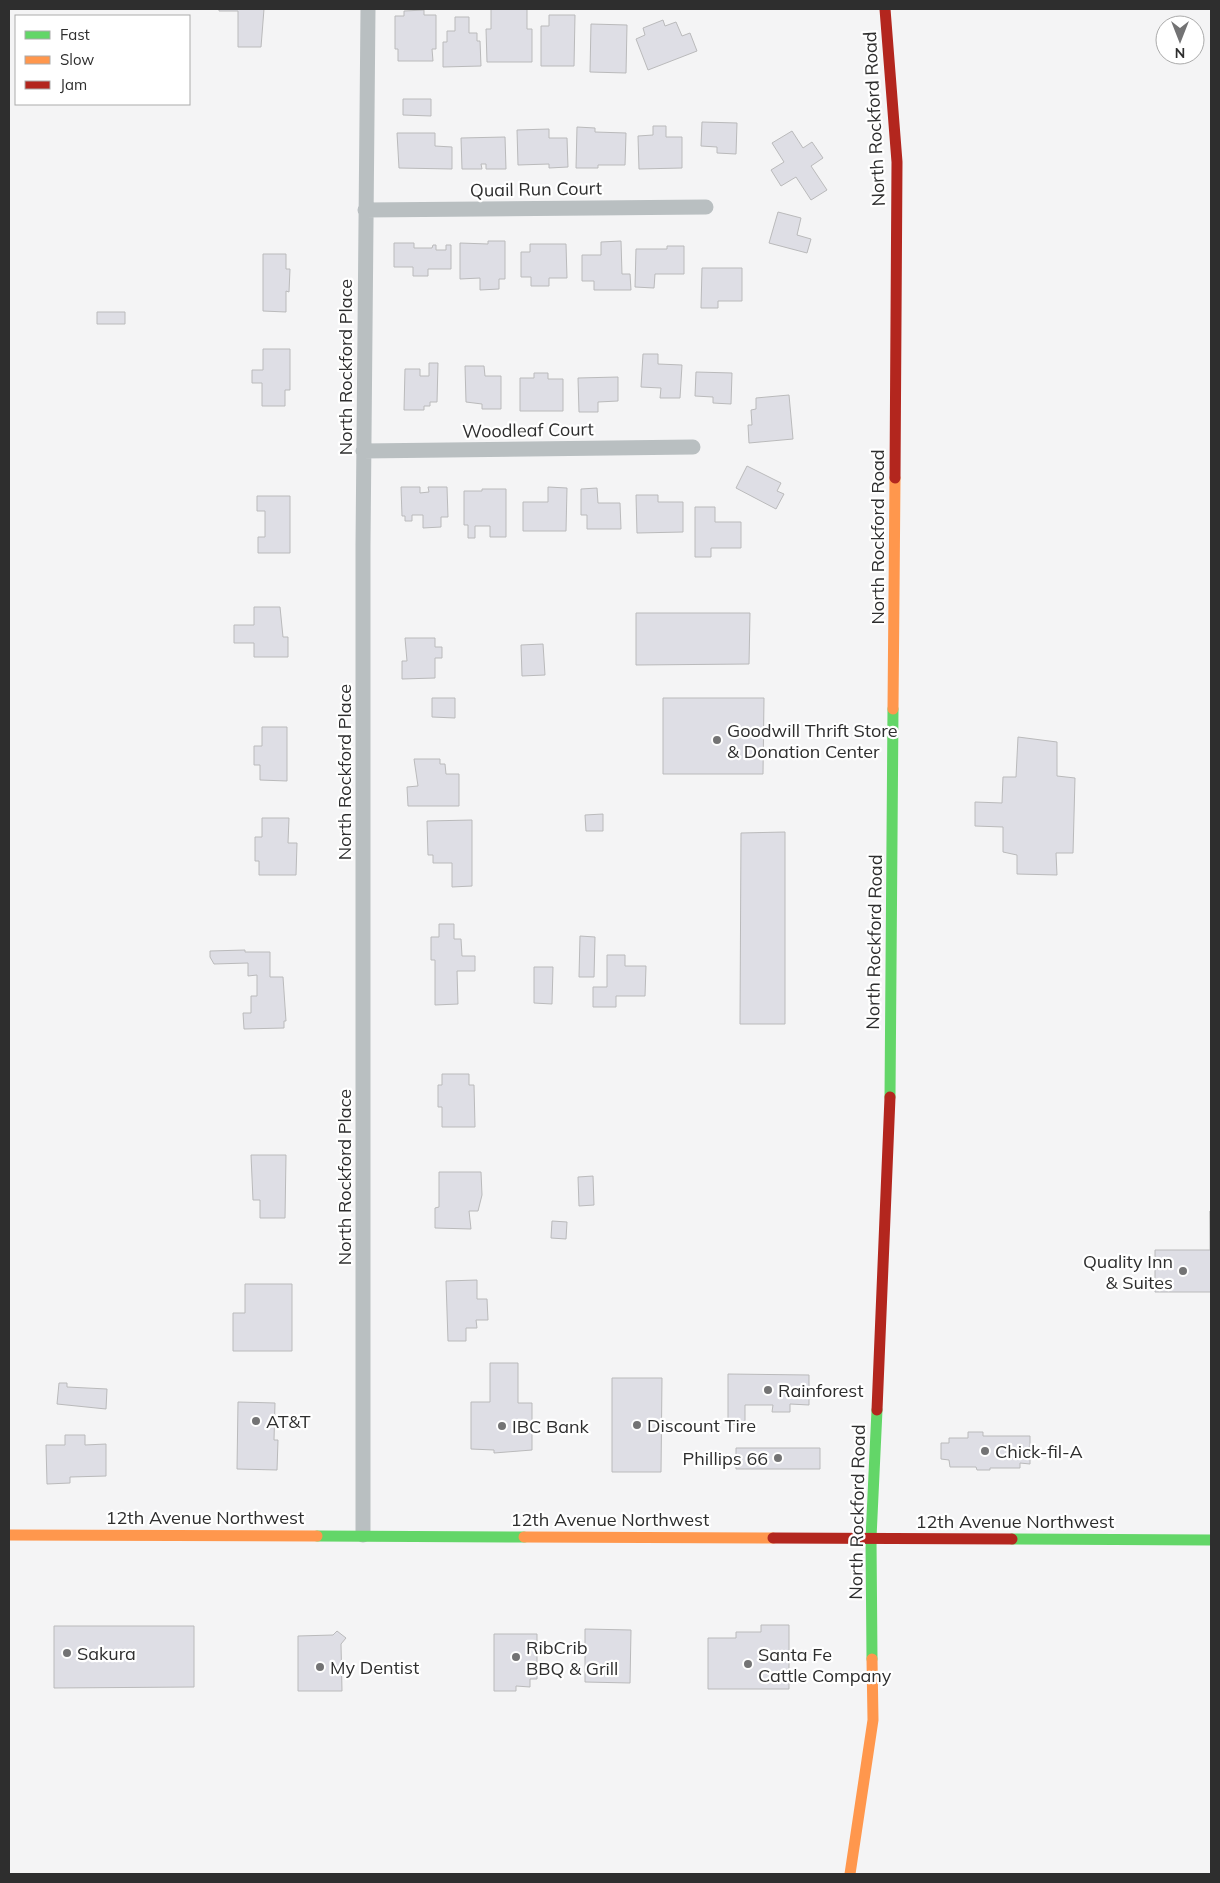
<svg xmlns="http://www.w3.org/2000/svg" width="1220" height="1883" font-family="Mulish,sans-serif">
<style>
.building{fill:#dedee5;stroke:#bababb}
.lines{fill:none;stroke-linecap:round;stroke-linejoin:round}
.street{stroke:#b9bfc1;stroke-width:15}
.fast{stroke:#63d668;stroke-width:11}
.slow{stroke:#ff974d;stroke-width:11}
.jam{stroke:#b3261e;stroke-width:11}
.poi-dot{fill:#737374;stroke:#fff;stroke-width:2}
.labels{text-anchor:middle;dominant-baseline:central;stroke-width:4.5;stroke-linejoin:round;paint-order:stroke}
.street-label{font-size:18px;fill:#2e2e2e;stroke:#fff}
.poi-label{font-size:18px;fill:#2e2e2e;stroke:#fff;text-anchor:start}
</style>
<rect width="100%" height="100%" fill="#f4f4f5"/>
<path class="building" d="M219,9H264L261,47H238V11H219Z
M491,9H527V29H532V62H487L486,29H491Z
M424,10V15H436V49H432L433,61H398V49H395V16H404V11Z
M549,15H575L574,66H541V26H549Z
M455,17H469V33H477V41H480L481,66L443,67V42H447V31H455Z
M663,20L665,26L676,22L682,36L690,33L697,51L648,70L636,39L645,35L643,28Z
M591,24L627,25L626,73L590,72Z
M403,99H431V116L403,115Z
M702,122L737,123L736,154L717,153V147L701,146Z
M653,126H666V137H682V168L639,169L638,136L653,135Z
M577,127L595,128V132L626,133L625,165H598V168H576Z
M549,129V138H567L568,167L549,168V164L518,165L517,130Z
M792,131L803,148L812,142L823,158L811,166L827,190L811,200L796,177L781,186L771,170L784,162L772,143Z
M397,133H435V146L452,147V169L399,168Z
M505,137L506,169H486V164H481L482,169H462L461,138Z
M778,212L801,218L797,235L811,239L807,253L769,243Z
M488,241H505V279H499V289L480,290V278L460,279V243L488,244Z
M621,241L622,274H630L631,290H594V281H582V255H601V242Z
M394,243H414V248H432L433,245H436V250H446V245H451V269H428V276H413V267H394Z
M530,244H566L567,278H549V286H531V277H521V252H530Z
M667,246H684V274H655L654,288L635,287L636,249H667Z
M263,254H286V269H290L289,292L286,291V312L263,311Z
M702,268H742V301H718V308H701Z
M97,312H125V324H97Z
M263,349H290V390H285V406H262V383H252V370H263Z
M643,354H658V364L682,365L680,398H660L661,388L641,387Z
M429,363H438L437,402H430V406H424V410H404L405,369H420V376H429Z
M465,366H484L485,376H501V409H482V404L466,402Z
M696,372L732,373L731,404L713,403V397L695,396Z
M534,373H548V379H563V411H520V378H534Z
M618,377V401L598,402V412H579L578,378Z
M789,395L793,439L749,443L748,425H752L751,410L756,409V398Z
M747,466L781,483L777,491L784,494L776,509L736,488Z
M401,487H420V493L429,492L428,487H447L448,517H441V527L423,528V515H412V521H405V516H402Z
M548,487L567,488L566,531H523V502H548Z
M597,488L598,503H620L621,529H587V515H581V489Z
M482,489H506V537H490V526H475V538H468V525H464V491H482Z
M636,495H658V502H683V532L637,533Z
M257,496H290V553H258V537H265V511H257Z
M695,507H715V522H741V548H711V557H695Z
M254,607H280L283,637H288V657H254V643H234V625H254Z
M636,613H750L749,664L636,665Z
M405,638H435V647H442V658H435V678L402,679V661H407Z
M543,644L545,675L522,676L521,645Z
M432,698H455V718L432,717Z
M663,698H764L763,774H663Z
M262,727H287V781L260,780V765H254V746H262Z
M1018,737L1057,742V776L1075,778L1073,853H1056L1057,875L1017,874V855L1003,852V827L975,826V802L1002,803L1003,777H1016Z
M414,759H440V764H445L446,774H459V806H408L407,787L418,786Z
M603,814V831H586L585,815Z
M262,818H289L288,843H297L296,875H259V861H255V837H262Z
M472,820V886L452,887V863H433V855H428L427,821Z
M785,832V1024H740L741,833Z
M439,924H454V939H461L462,956H475V971H457L458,1004L435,1005V960H431V937H439Z
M580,936L595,937L594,977H579Z
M245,950V952H270V977H283L286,1021H284V1028L244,1029L243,1013H251V996H257V975L248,976V963L214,964L210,957V951Z
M607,955H625V966H646L645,996H616V1007H593V987H607Z
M534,967H553L552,1004L534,1003Z
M442,1074H469V1085H474L475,1127H442V1107H438V1085H442Z
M251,1155H286L285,1218H260V1200H253Z
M439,1172H481L482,1195L478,1211H469L471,1229L435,1228V1208L439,1207Z
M593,1176L594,1205L579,1206L578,1177Z
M1210,1211L1211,1292H1155V1250H1210Z
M552,1221L567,1222L566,1239L551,1238Z
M477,1280V1299H487L488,1320H476L477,1328H466V1341H448L446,1281Z
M245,1284H292V1351H233V1313H245Z
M490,1363H518V1403H532V1450L494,1453V1450L471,1449V1402H490Z
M728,1374L809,1375V1405L790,1404V1412H772L773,1405H745V1424H728Z
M612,1378H662L661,1472H612Z
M59,1383H67V1387L107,1389L106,1409L57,1404Z
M238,1402L275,1403L274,1440H278L277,1470L237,1469Z
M968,1432H983V1436H1030V1464L1020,1463V1468H990V1470H977L976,1467H950L949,1460L941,1459V1443H949V1438H968Z
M65,1435H85V1445L106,1444V1476L70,1477V1483L47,1484L46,1445H65Z
M736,1448H820V1469H736Z
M761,1625H789V1689H708V1638H736V1632H761Z
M54,1626H194V1687L54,1688Z
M585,1629L631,1630L630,1683L585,1682Z
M337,1631L346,1638L341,1644L342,1691H298V1636L333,1635Z
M494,1634H537V1679H530V1687L516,1686V1691H494Z"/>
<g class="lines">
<path class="street" d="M365,210L706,207
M363,451L693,447
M363,1535V545L368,9"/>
<path class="fast" d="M890,1097L893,709
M317,1536L524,1537
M1012,1539L1211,1540
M872,1659L871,1538L877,1410"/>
<path class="slow" d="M893,709L895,478
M9,1535L317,1536
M524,1537L773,1538
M850,1874L873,1720L872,1659"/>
<path class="jam" d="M885,9L897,162L895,478
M877,1410L890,1097
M773,1538L1012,1539"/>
</g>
<g class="poi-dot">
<circle cx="717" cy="740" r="5"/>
<circle cx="1183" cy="1271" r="5"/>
<circle cx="768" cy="1390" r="5"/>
<circle cx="256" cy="1421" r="5"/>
<circle cx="637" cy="1425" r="5"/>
<circle cx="502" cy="1426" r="5"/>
<circle cx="985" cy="1451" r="5"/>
<circle cx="778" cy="1458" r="5"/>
<circle cx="67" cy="1653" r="5"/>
<circle cx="516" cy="1657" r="5"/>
<circle cx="748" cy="1664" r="5"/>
<circle cx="320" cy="1667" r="5"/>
</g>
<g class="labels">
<g class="street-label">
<text transform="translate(874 119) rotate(-93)">North Rockford Road</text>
<text transform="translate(536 189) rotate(-1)">Quail Run Court</text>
<text transform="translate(345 367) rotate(-90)">North Rockford Place</text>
<text transform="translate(528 430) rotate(-1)">Woodleaf Court</text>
<text transform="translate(877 537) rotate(-90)">North Rockford Road</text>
<text transform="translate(344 772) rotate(-90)">North Rockford Place</text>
<text transform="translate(874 942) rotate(-89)">North Rockford Road</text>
<text transform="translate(344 1177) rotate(-90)">North Rockford Place</text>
<text transform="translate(857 1512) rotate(-89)">North Rockford Road</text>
<text x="205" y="1517">12th Avenue Northwest</text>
<text x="610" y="1519">12th Avenue Northwest</text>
<text x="1015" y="1521">12th Avenue Northwest</text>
</g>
<g class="poi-label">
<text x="727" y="730">Goodwill Thrift Store<tspan x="727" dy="21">&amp; Donation Center</tspan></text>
<text x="1173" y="1261" text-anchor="end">Quality Inn<tspan x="1173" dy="21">&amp; Suites</tspan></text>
<text x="778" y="1390">Rainforest</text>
<text x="266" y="1421">AT&amp;T</text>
<text x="647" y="1425">Discount Tire</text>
<text x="512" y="1426">IBC Bank</text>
<text x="995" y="1451">Chick-fil-A</text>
<text x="768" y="1458" text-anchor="end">Phillips 66</text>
<text x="526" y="1647">RibCrib<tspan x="526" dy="21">BBQ &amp; Grill</tspan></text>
<text x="77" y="1653">Sakura</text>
<text x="758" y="1654">Santa Fe<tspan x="758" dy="21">Cattle Company</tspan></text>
<text x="330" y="1667">My Dentist</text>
</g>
</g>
<rect width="1220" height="1883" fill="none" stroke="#2e2e2e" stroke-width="20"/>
<rect x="15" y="15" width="175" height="90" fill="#ffffff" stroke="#ababab"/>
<rect x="25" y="31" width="25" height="8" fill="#63d668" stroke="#ababab"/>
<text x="60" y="40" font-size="15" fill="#2e2e2e">Fast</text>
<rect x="25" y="56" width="25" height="8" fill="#ff974d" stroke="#ababab"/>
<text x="60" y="65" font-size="15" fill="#2e2e2e">Slow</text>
<rect x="25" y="81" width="25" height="8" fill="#b3261e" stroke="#ababab"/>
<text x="60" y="90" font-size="15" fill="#2e2e2e">Jam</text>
<g transform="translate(1180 40) rotate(180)"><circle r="24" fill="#ffffff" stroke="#ababab"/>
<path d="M0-4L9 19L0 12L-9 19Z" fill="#737374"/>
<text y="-8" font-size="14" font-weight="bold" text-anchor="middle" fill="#2e2e2e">N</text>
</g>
</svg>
